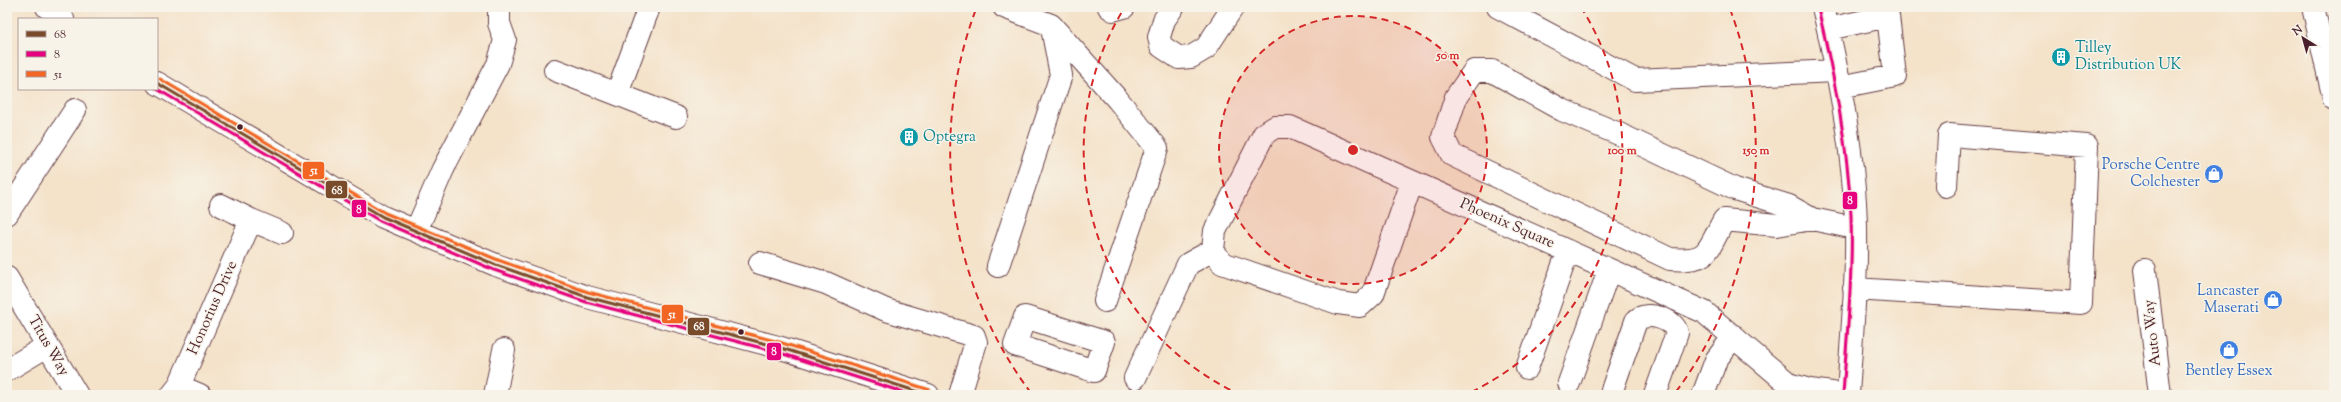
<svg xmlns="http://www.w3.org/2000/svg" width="2341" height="402" font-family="'Sorts Mill Goudy',serif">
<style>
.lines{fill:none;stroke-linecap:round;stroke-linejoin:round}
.minor-casing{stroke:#643c43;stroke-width:24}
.major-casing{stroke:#643c43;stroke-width:24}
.minor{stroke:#fff;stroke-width:22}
.major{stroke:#fff;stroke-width:22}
.bus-1-casing{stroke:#f7f3e8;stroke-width:6}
.bus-2-casing{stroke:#f7f3e8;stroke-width:6}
.bus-3-casing{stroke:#f7f3e8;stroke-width:6}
.bus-1{stroke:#7a4b2a;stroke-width:3}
.bus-2{stroke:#e5007d;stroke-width:3}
.bus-3{stroke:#f26522;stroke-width:3}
.ring{fill:none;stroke:#d62828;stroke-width:2;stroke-dasharray:7 5}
.bus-dot{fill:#4a1f2b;stroke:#f7f3e8;stroke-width:1.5}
.labels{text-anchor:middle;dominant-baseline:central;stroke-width:3;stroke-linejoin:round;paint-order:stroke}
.culture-label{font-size:15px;fill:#0d838f;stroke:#f7f3e8;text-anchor:start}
.shop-label{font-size:15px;fill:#366cbe;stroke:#f7f3e8;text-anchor:end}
.street-label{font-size:15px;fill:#4a1f2b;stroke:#f7f3e8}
.centre{fill:#d62828;stroke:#f7f3e8;stroke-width:2}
.ring-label{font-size:12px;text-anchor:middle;font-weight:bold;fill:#d62828;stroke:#f7f3e8;stroke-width:3;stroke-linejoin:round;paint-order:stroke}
.line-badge{stroke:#f7f3e8;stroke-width:1.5}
.badge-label{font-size:11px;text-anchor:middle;font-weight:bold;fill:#fff}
</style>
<rect width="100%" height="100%" fill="#f7f3e8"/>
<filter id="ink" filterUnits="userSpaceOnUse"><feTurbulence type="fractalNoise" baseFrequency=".025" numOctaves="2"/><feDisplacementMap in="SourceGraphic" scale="8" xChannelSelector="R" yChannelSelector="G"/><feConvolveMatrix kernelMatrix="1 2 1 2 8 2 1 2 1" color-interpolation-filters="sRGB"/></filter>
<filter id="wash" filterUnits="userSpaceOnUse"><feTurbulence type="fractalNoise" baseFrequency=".012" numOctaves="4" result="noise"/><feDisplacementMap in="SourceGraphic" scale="16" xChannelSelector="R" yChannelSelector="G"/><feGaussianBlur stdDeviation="0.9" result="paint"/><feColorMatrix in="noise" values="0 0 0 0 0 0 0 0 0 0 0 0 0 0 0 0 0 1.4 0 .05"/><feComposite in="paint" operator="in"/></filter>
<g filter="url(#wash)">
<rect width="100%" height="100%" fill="#f4e2c9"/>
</g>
<g filter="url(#ink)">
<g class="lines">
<defs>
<path id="minor" d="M47,7L63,19
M649,7L617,94L676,117
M1004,7L1051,25L1118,100L1157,148L1105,301
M1109,7L1113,10L1124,7
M1173,7L1164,20L1159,37L1161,46L1179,58L1191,57L1206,48L1233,7
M1498,7L1635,80L1837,71
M1823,7C1837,67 1849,128 1854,189C1860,257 1852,327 1848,395
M1828,29L1888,16L1895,76L1840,87
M555,70L617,94
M157,83L383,217L496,265L587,297L778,347L928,395
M1412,182L1373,294L1360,306L1338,303L1222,263L1213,250L1215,231L1264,134L1275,127H1290L1704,312L1789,384L1810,390L1846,395
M221,205L251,220
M7,214L75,110
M1812,219L1777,225L1724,220C1706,252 1710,262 1670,259L1452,155L1443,137L1456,97L1474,71H1492L1562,110L1619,134L1735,189L1789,206L1812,219L1855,228
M416,231L443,169L498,64L505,40L499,23V7
M760,263L826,283L886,310L974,336L976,342L960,395
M998,266L1061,75L1052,28
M2145,270L2160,395
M7,278L77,395
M1854,289L2081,303L2087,146L1949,135L1946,186
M1025,317L1104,342L1094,371L1015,345Z
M1527,368L1568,251
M7,370L47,346
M1135,378L1188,264L1213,250
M1569,383L1609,270
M179,386L200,395
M172,395L179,386L251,220L282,233
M495,395L504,350
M1612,395V390L1636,321C1646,310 1675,319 1677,333L1655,395
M1703,395L1716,360L1734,336"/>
<path id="major" d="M2313,7L2334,99"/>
</defs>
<use href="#minor" class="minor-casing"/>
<use href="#major" class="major-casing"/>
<use href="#minor" class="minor"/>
<use href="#major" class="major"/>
<defs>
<path id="bus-1" d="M157,83L383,217L496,265L587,297L778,347L928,395"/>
<path id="bus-2" d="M1818,8C1834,76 1848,145 1851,215C1853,275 1847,335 1843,395
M157,89L380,221L494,270L586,302L777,352L912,395"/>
<path id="bus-3" d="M160,79L385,213L498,260L588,292L779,342L930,390"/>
</defs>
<use href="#bus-1" class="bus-1-casing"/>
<use href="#bus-2" class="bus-2-casing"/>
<use href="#bus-3" class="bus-3-casing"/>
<use href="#bus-1" class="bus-1"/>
<use href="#bus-2" class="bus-2"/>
<use href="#bus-3" class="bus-3"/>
</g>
</g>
<circle cx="1353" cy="150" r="134" fill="#d62828" fill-opacity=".12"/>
<g class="ring">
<circle cx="1353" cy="150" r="134"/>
<path d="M1241 395A269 269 0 0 1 1125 7M1581 7A269 269 0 0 1 1465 395"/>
<path d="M1031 393A403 403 0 0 1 976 9M1730 9A403 403 0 0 1 1675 393"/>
</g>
<defs>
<symbol id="building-disc" viewBox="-11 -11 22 22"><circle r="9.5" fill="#0f9aa8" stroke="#f7f3e8"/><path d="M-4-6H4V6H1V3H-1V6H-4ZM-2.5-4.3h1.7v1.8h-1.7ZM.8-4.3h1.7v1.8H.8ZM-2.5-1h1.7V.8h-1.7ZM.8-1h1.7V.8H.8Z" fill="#fff"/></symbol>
<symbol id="shop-disc" viewBox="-11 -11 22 22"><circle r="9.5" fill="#3f7fe0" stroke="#f7f3e8"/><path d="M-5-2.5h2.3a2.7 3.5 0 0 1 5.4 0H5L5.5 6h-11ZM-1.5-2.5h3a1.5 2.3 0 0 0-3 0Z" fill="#fff"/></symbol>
</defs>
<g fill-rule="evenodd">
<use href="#building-disc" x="2050" y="46" width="22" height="22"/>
<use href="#building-disc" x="898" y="126" width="22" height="22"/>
<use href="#shop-disc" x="2203" y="163" width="22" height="22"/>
<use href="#shop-disc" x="2262" y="289" width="22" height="22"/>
<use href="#shop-disc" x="2218" y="339" width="22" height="22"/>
</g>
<g class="bus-dot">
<circle cx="240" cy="127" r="3.5"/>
<circle cx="741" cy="332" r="3.5"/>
</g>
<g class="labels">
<g class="culture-label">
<text x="2075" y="48">Tilley<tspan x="2075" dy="17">Distribution UK</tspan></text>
<text x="923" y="137">Optegra</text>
</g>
<g class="shop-label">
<text x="2200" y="165">Porsche Centre<tspan x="2200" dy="17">Colchester</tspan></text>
<text x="2259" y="291">Lancaster<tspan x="2259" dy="17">Maserati</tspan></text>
<text x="2229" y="371" text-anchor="middle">Bentley Essex</text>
</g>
<g class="street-label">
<text transform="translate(1507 224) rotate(24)">Phoenix Square</text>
<text transform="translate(213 308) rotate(-66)">Honorius Drive</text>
<text transform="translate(2153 333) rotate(-96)">Auto Way</text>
<text transform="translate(48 346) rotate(60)">Titus Way</text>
</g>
</g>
<circle cx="1353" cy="150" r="6" class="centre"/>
<g class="ring-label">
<text x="1448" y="59">50 m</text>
<text x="1622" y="154">100 m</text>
<text x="1756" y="154">150 m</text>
</g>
<g class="line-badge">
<rect x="302" y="161" width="23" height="19" rx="4" fill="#f26522"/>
<rect x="325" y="180" width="23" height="19" rx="4" fill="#7a4b2a"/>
<rect x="1842" y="191" width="16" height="19" rx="4" fill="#e5007d"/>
<rect x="351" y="199" width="16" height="19" rx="4" fill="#e5007d"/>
<rect x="661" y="304" width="23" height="20" rx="4" fill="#f26522"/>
<rect x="687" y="317" width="23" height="19" rx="4" fill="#7a4b2a"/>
<rect x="766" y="342" width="16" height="19" rx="4" fill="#e5007d"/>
</g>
<g class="badge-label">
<text x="314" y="174">51</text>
<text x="337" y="194">68</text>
<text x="1850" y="204">8</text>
<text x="359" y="213">8</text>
<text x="672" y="318">51</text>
<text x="699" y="330">68</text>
<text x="774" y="355">8</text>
</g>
<rect width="2341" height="402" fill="none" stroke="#f7f3e8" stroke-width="24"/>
<rect x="18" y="18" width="140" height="72" fill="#f7f3e8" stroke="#b29e9c"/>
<rect x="26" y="31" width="20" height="6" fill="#7a4b2a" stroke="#b29e9c"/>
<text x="54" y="38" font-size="12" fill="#4a1f2b">68</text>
<rect x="26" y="51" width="20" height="6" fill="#e5007d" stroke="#b29e9c"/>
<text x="54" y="58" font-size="12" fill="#4a1f2b">8</text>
<rect x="26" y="71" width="20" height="6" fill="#f26522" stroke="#b29e9c"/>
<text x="54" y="78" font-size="12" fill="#4a1f2b">51</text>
<g transform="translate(2303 38) rotate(323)" stroke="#f7f3e8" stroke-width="3" paint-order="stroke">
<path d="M0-3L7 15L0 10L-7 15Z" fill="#4a1f2b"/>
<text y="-6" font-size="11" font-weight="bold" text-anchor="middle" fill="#4a1f2b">N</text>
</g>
</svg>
